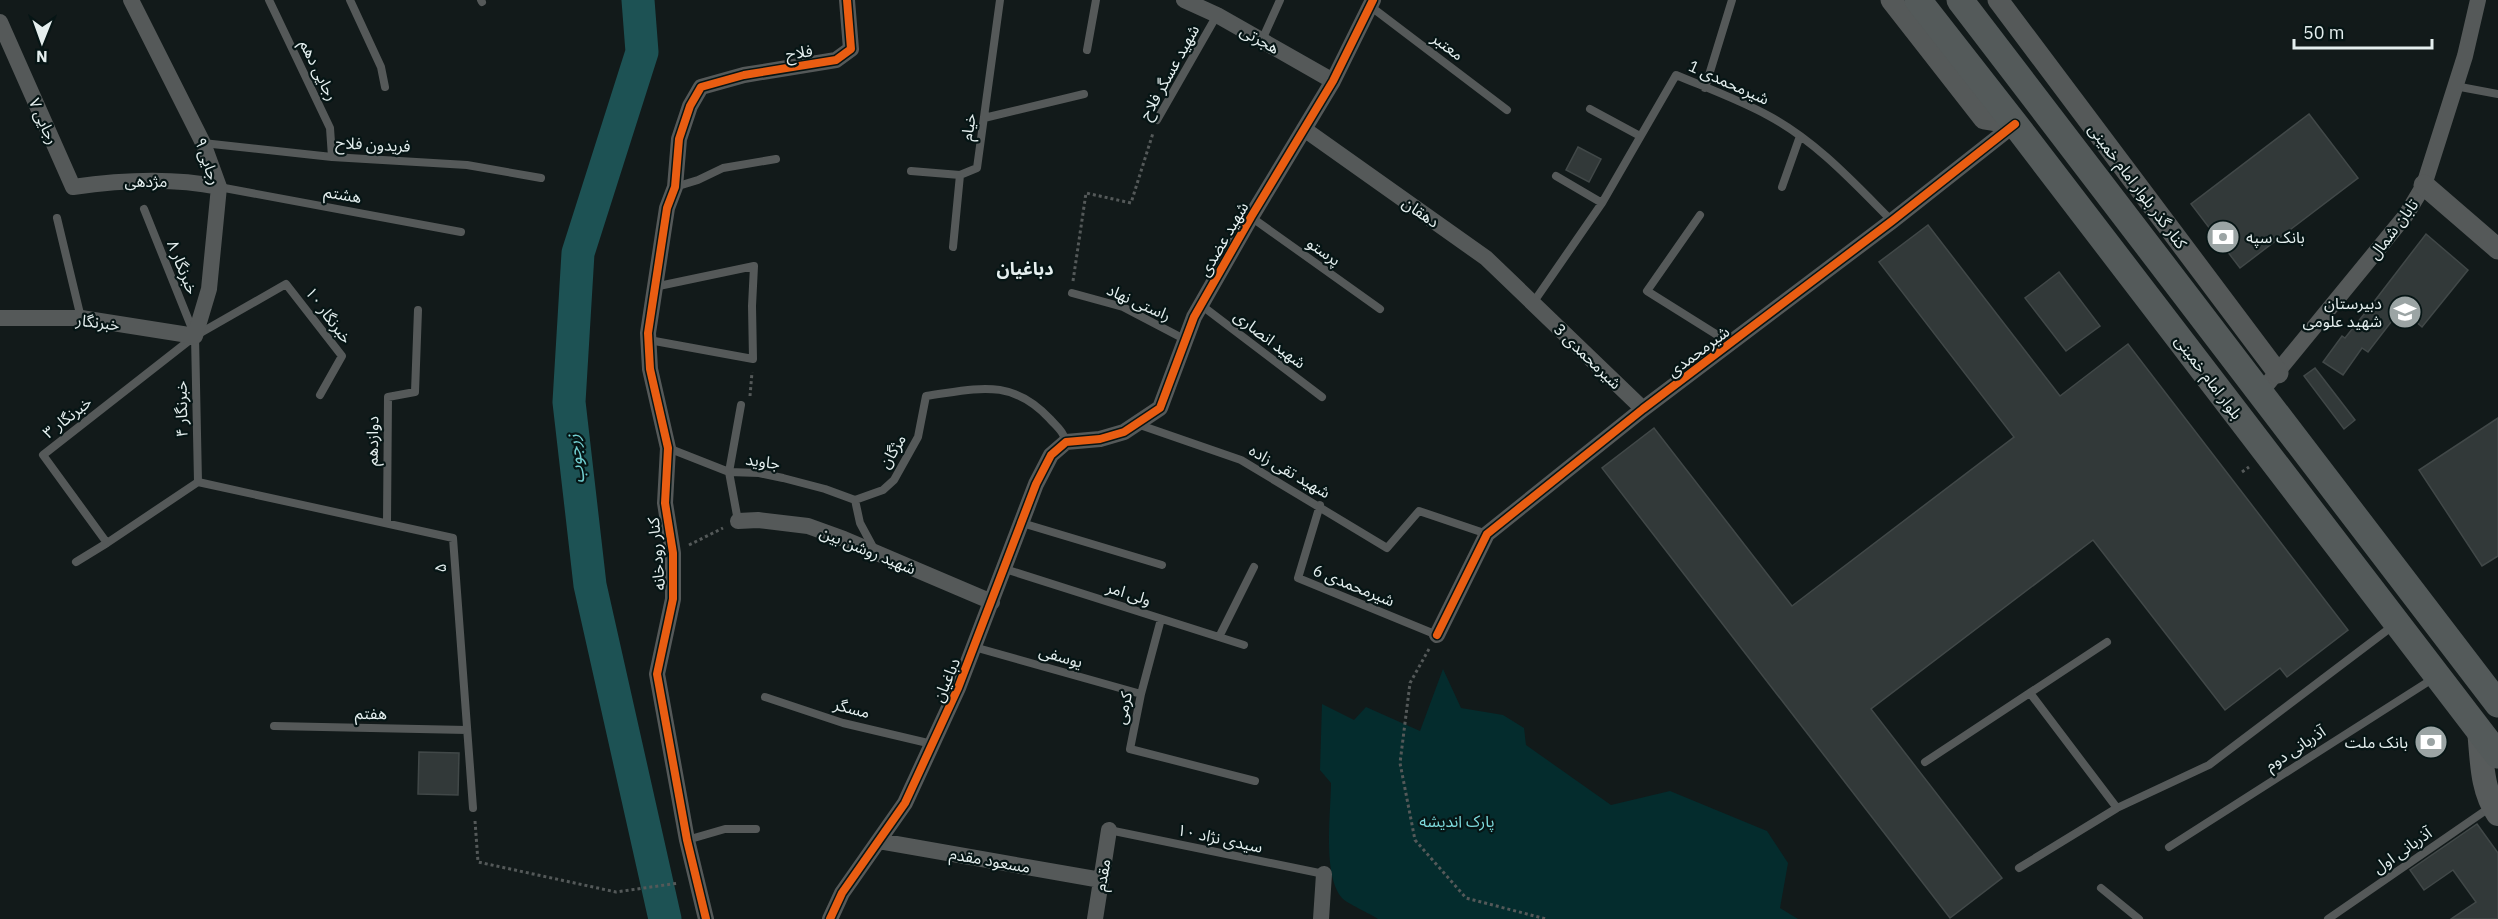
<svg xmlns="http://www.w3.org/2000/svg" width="2498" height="919" font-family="'IBM Plex Sans','Noto Sans Arabic',sans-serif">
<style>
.green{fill:#042c2d}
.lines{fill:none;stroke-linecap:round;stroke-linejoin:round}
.river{stroke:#1d5254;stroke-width:33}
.building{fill:#323939;stroke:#414848;stroke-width:1.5}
.path{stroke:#545959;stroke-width:3;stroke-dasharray:3 3;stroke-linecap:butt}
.service{stroke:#555959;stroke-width:8}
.minor{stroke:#555959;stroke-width:16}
.tertiary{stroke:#555959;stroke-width:21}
.secondary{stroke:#575b5b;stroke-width:24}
.primary{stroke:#545a5a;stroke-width:27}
.cycleway-casing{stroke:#061515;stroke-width:11}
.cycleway{stroke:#e95d12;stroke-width:8}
.labels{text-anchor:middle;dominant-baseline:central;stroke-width:4.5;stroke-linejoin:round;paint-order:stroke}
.street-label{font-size:16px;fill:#e5efef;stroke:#061515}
.poi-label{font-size:16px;fill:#e5efef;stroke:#061515;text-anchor:end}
.park-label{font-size:16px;fill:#7ddadc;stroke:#061515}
.neighbourhood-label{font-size:18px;font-weight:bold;fill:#e5efef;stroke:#061515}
.water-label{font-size:18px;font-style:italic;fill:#72d0d2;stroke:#061515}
</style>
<rect width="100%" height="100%" fill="#121a1a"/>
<path class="green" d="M1443,669L1461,708L1503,715L1524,728L1526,745L1611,805L1670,791L1767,831L1788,863L1780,908L1798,919H1378C1369,913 1348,904 1342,898C1322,875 1331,812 1331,783L1320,770L1322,704L1354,720L1366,707L1420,731Z"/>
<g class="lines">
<path class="river" d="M638,0L642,52L578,253L569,402L590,585L665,919"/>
</g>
<path class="building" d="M2309,114L2358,178L2240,268L2191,204Z
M1578,147L1601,159L1589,182L1566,170Z
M1928,225L2060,396L2128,344L2348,630L2287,677L2280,668L2225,710L2093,540L1871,709L2002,878L1950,918L1602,468L1654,428L1792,606L2014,437L1879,262Z
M2426,234L2468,270L2422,327L2401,309L2368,352L2362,348L2343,375L2323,362L2342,336L2345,338L2373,303Z
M2059,272L2100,326L2066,351L2025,298Z
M2315,368L2355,420L2344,429L2304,376Z
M2498,418V556L2482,566L2419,470Z
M419,752L459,753L458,795L418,794Z
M2477,824L2498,853V919H2451L2476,902L2453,870L2424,890L2410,870Z"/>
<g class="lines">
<path class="path" d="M1073,281L1086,193L1131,203L1153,133
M750,396L752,372
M2242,472L2249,467
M689,545L723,528
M1429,649L1410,683L1400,763L1415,840L1466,898L1546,919
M475,821L478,862L616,892L679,883"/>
<path class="service" d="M269,0L330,128L332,157
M350,0L381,67L385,87
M481,0L482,2
M1370,6L1507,110
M1262,40L1280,0
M1087,50L1096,0
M2455,86L2498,94
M1705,88L1732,0
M1590,109L1640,136
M984,118L1084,94
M1157,120L1217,15
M203,143L332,157L467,165L541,178
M911,171L960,175
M1556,176L1602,203
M219,187L461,232
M675,187L698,180L723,168L776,159
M1782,187L1800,136
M144,209L195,336L198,482
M1700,215L1647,291L1730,343
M1251,217L1380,309
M57,218L81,318
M953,247L960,175L977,168L1000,0
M1072,293L1123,307L1186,340
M1533,303L1602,203L1676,75C1707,88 1740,100 1769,116C1817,142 1854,183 1892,221
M1201,305L1322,397
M649,340L753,359L752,306L754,266L654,287
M1137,424L1241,460L1387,548L1419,511L1487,534
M668,448L729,472L759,473L783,478L825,489L855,500
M855,500L883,490L894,480L918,437L926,396C977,389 1011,377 1050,419C1057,427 1064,432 1066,442
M855,500L860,523L874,549
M1320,505L1298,578L1437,635
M738,521L729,472L741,405
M387,523L388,397L415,392L418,310
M1022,523L1162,565
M107,543L43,455L195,336L286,284L342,356L320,395
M76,562L107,543L198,482L453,538L473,808
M1005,569L1244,645
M1161,619L1141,694L1130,749L1255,781
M1219,637L1254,567
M974,647L1141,694
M2030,693L2117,808L2209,765L2394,625
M765,697L843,723L932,744
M274,726L467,730
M1925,762L2107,642
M1109,830L1324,874
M687,840L725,829H756
M2169,847L2434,678
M2019,868L2117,808
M2101,888L2139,919
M2328,919L2492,806"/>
<path class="minor" d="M1184,0L1217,15L1333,81
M0,22L73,187C121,180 171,177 219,187
M1304,129L1486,258L1643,409
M0,318H81L195,336L209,289L219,187L203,143L131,0
M2260,393L2406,215L2424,185L2465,56L2478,0
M738,521L758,520L808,526L844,539L992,602
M1437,635L1487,534L1643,409L1892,221L2015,124
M879,841L1101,880
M706,919L687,840L657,674L673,599V553L665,503L668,448L650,369L648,333L667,208L675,187L679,139L690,106L701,87L744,75L836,60L851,49L847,0
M830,919L842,893L905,803L958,688L1036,484L1051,455L1066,442L1100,439L1124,432L1160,408L1194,317L1251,217L1333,81L1373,0
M1095,919L1109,830
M1321,919L1324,874"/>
<path class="tertiary" d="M1891,0L1984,119L2015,124
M1998,0L2278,373
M2424,185L2498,249"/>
<path class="secondary" d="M2479,730C2482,758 2481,790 2498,814"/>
<path class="primary" d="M1918,0L2015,124L2498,755
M1960,0L2498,704"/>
<defs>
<path id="cycleway" d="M1437,635L1487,534L1643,409L1892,221L2015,124
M706,919L687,840L657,674L673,599V553L665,503L668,448L650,369L648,333L667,208L675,187L679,139L690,106L701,87L744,75L836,60L851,49L847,0
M830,919L842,893L905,803L958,688L1036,484L1051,455L1066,442L1100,439L1124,432L1160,408L1194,317L1251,217L1333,81L1373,0"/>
</defs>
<use href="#cycleway" class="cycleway-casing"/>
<use href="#cycleway" class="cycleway"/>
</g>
<defs>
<symbol id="bank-disc" viewBox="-11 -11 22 22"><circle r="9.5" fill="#9ba4a4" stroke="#061515"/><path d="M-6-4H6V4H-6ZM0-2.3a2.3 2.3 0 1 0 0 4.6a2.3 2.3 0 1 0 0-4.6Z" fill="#fff"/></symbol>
<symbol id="school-disc" viewBox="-11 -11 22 22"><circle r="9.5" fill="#9ba4a4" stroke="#061515"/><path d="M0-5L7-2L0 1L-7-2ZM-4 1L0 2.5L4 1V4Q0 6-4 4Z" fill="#fff"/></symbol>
</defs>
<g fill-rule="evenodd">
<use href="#bank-disc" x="2204" y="218" width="38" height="38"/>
<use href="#school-disc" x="2386" y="293" width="38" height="38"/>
<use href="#bank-disc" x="2412" y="723" width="38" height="38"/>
</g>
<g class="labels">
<g class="street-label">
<text transform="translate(1260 39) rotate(29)">هجرتی</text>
<text transform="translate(1448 46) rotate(37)">معتبر</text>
<text transform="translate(799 52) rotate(-9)">فلاح</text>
<text transform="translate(319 70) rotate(64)">رجایی دهم</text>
<text transform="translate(1169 72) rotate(-61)">شهید عسگر فلاح</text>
<text transform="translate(1729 82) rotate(24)">شیرمحمدی 1</text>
<text transform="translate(44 121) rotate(66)">رجایی ۷</text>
<text transform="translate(968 127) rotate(-82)">خیام</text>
<text transform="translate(373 144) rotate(3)">فریدون فلاح</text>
<text transform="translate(208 161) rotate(71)">رجایی ۹</text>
<text x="146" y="181">مژدهی</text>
<text transform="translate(2138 186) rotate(53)">کنار گذر بلوار امام خمینی</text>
<text transform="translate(343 194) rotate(10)">هشتم</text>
<text transform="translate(1421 212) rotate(35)">دهقان</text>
<text transform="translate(2393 229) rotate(-53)">تابان شمال</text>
<text transform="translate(1223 239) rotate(-60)">شهید عضدی</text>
<text transform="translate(1324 251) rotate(35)">پرستو</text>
<text transform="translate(183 267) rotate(68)">خبرنگار ۸</text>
<text transform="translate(1139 302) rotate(24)">راستی نهاد</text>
<text transform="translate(329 315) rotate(53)">خبرنگار ۱۰</text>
<text transform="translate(98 322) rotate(7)">خبرنگار</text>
<text transform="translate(1270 339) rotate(37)">شهید انصاری</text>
<text transform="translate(1698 351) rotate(-37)">شیرمحمدی</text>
<text transform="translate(1588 356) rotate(44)">شیرمحمدی 3</text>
<text transform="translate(2209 377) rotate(53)">بلوار امام خمینی</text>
<text transform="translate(181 409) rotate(-91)">خبرنگار ۴</text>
<text transform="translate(67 417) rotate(-38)">خبرنگار ۳</text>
<text transform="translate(372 441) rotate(-89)">دوازدهم</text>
<text transform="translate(892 451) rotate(-59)">مژگان</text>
<text transform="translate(763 461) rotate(8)">جاوید</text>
<text transform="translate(1290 471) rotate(30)">شهید تقی زاده</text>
<text transform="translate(868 550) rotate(22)">شهید روشن بین</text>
<text transform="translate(656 554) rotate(-95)">کنار رودخانه</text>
<text transform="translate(440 568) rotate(-94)">۵</text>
<text transform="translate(1354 585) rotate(22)">شیرمحمدی 6</text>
<text transform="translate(1129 593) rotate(18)">ولی امر</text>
<text transform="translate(1061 656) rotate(16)">یوسفی</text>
<text transform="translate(946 680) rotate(-67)">دباغیان</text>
<text transform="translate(852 708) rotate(15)">مسگر</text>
<text transform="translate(1123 708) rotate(-78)">کرمی</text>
<text transform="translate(371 713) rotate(1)">هفتم</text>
<text transform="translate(2295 748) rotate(-33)">آذربانی دوم</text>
<text transform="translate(1220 838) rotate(12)">سیدی نژاد ۱۰</text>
<text transform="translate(2402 850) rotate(-35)">آذربانی اول</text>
<text transform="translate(990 860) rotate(10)">مسعود مقدم</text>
<text transform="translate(1102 875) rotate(-81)">مقدم</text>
</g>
<g class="poi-label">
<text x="2246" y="237" text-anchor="start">بانک سپه</text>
<text x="2382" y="303">دبیرستان<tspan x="2382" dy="18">شهید علومی</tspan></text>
<text x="2408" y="742">بانک ملت</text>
</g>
<g class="park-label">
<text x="1457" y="821">پارک اندیشه</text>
</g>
<g class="neighbourhood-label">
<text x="1025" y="268">دباغیان</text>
</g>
<g class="water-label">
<text transform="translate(575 459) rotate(-97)">زرجوب</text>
</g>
</g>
<g transform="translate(42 42) rotate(181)" stroke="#061515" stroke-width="4.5" paint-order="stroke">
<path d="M0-4.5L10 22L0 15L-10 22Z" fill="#e5efef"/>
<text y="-9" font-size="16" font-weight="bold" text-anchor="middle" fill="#e5efef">N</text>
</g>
<path d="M2294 39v9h138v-9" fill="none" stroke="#e5efef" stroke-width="3"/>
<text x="2303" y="39" font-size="18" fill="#e5efef" stroke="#061515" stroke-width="4.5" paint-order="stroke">50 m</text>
</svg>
